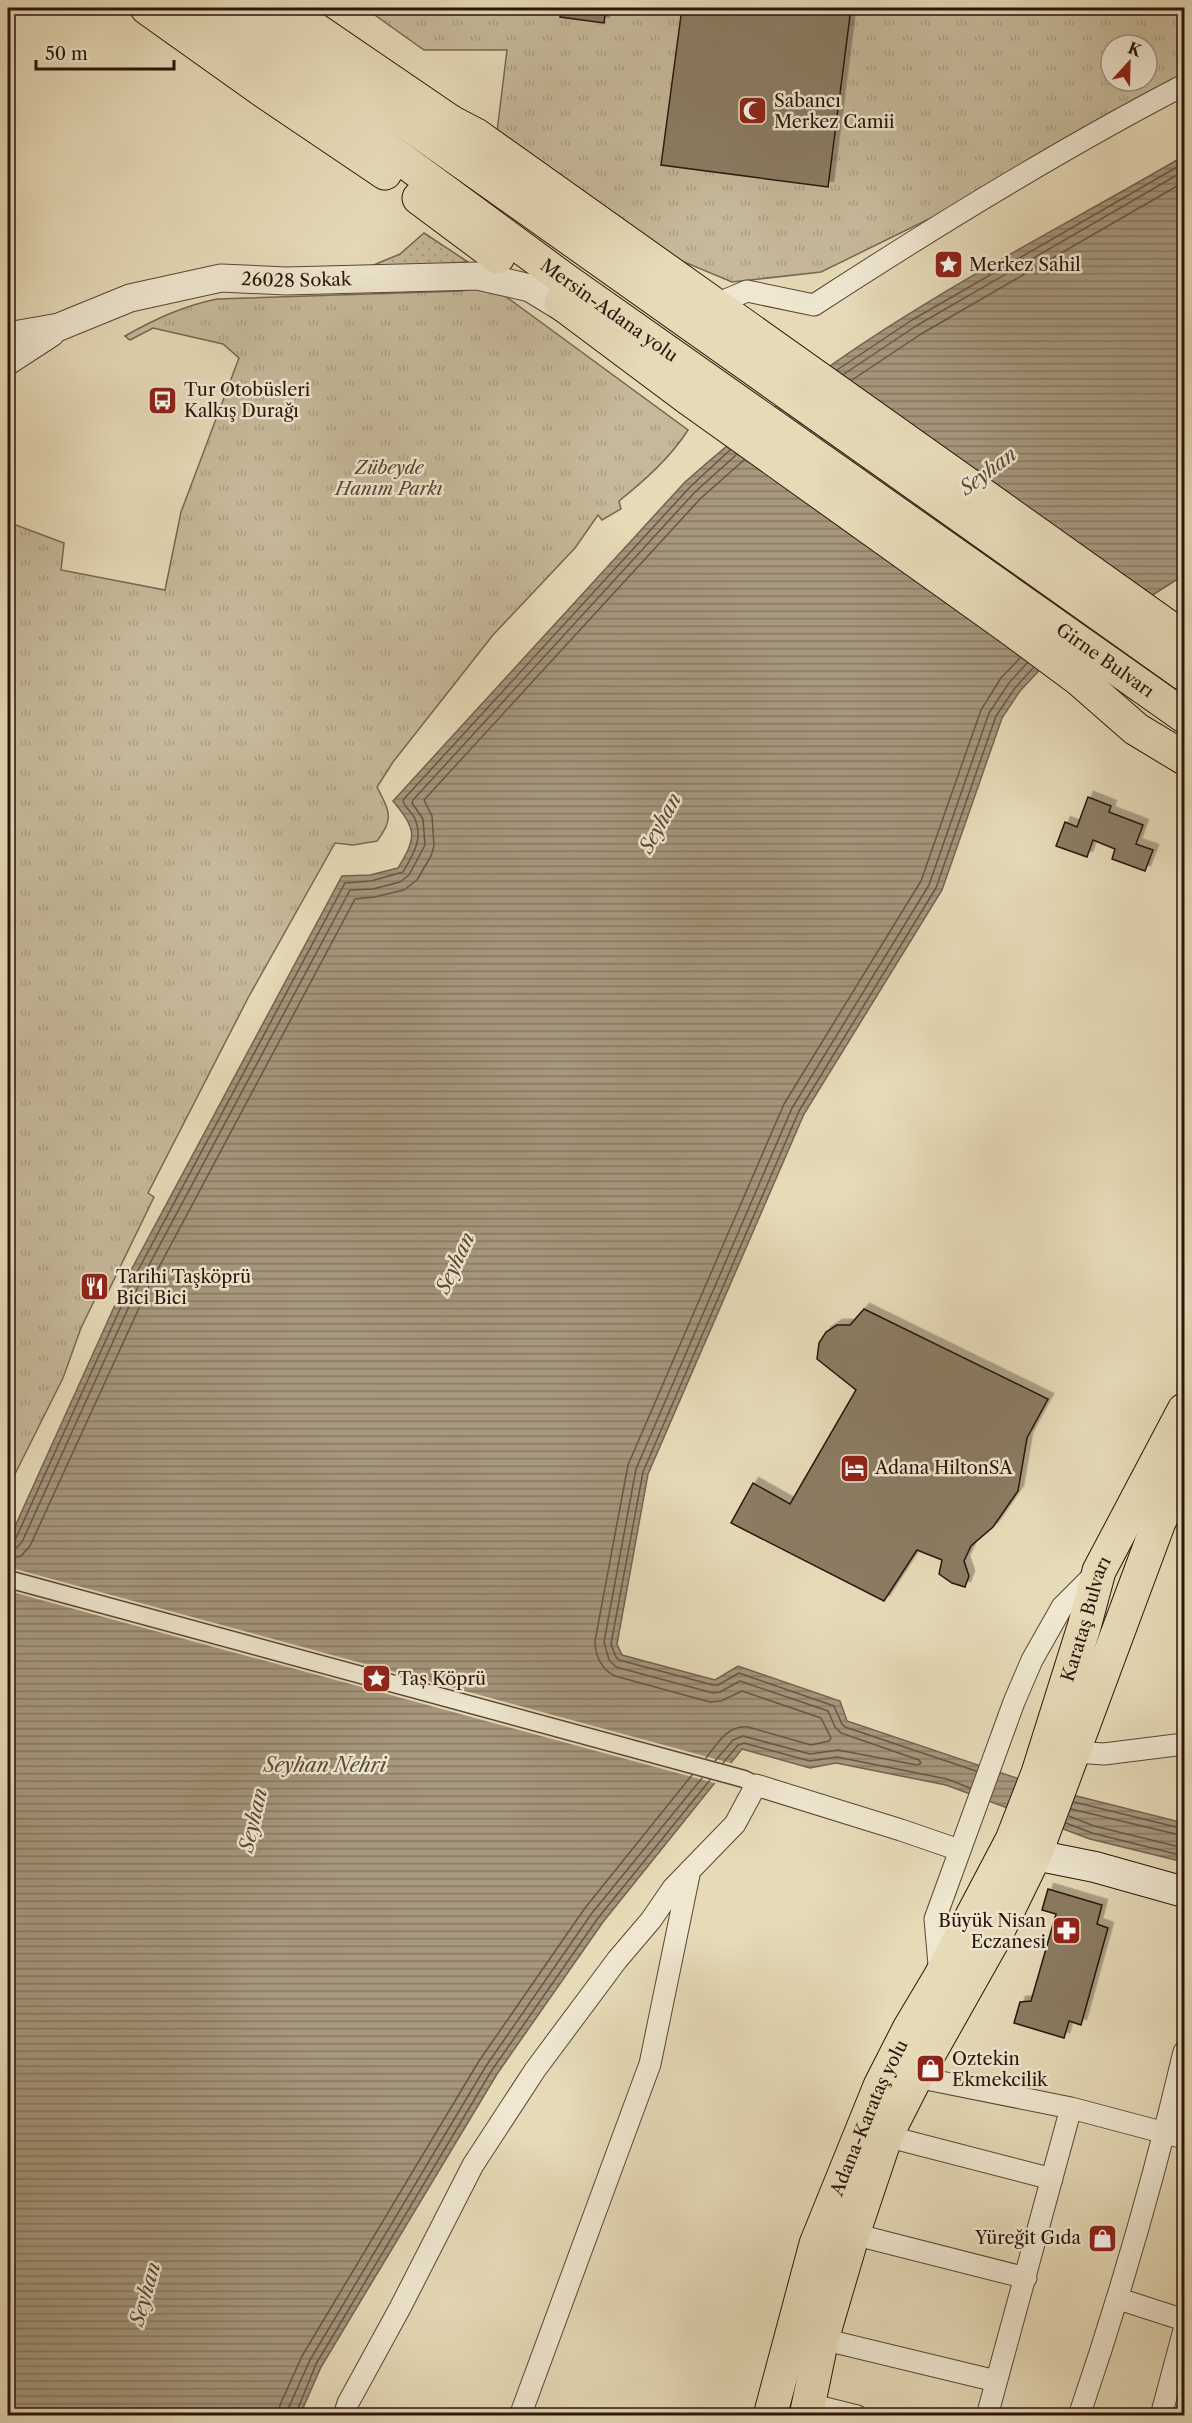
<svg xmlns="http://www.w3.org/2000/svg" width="1192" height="2423" font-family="'Libre Caslon Text',serif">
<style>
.grass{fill:url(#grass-dots);stroke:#786752;stroke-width:1.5}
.park{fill:url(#park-tufts);stroke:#786752;stroke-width:1.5;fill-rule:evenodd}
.water{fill:url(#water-rules);stroke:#74634f;stroke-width:1.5}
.pier{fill:#e6dab7}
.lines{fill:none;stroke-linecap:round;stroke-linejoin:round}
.shore{stroke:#685644;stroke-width:1.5}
.building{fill:#8b7b64;stroke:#29150b;stroke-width:1.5;filter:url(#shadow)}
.pedestrian-casing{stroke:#584636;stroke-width:19}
.minor-casing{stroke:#584636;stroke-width:23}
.tertiary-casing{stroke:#584636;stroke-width:29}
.secondary-casing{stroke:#29150b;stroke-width:32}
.primary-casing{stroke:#29150b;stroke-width:35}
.trunk-casing{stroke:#29150b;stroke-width:35}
.pedestrian{stroke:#efe7d0;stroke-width:16}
.minor{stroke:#efe7d0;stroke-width:21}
.tertiary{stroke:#efe7d0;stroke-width:27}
.secondary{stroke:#efe7d0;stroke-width:30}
.primary{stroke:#e6dab7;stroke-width:33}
.trunk{stroke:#e6dab7;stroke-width:33}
.labels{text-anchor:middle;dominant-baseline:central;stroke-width:5;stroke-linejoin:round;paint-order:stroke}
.poi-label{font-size:18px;fill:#29150b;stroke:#efe7d0;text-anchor:start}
.street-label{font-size:18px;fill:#29150b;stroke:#efe7d0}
.park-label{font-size:18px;font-style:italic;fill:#584636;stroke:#efe7d0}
.water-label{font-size:20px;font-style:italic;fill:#5b4939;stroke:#efe7d0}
</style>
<defs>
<pattern id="grass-dots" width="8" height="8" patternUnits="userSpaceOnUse" patternTransform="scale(1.5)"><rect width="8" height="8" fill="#c6b99a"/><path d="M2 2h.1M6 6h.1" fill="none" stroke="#aa9e83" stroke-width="1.8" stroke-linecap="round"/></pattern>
<pattern id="park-tufts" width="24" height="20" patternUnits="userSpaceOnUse" patternTransform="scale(1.5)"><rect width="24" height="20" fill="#c6b99a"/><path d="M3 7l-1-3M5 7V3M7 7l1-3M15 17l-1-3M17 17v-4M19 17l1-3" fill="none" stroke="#aa9e83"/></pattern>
<pattern id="water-rules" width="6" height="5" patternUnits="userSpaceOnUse" patternTransform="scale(1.5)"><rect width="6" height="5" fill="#a6977d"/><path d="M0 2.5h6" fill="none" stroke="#877a65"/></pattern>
<filter id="shadow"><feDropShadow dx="5.5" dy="-5.5" stdDeviation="0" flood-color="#0004"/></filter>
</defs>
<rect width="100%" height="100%" fill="#e6dab7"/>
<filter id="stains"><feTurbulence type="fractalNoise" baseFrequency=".00333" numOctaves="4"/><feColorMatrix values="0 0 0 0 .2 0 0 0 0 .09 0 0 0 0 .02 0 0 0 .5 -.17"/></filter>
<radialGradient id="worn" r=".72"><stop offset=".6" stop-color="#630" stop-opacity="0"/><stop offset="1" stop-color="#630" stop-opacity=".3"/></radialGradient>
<path class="grass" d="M424,233L468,262L364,269L400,254Z"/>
<path class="park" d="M365,8H1184V76L996,186L821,272L732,282L646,246L496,140L507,50H424ZM1111,45H1147V81H1111Z
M481,287L501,293L688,430C670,458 645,480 619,501L621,509L602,520L598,515L575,548L493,635L393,762L377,787C389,811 395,818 377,841L353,845L335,843L248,998L148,1193L154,1197L106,1296L98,1293L81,1328L63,1378L8,1488V522L64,543L61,570L165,590L181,512L239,358L223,344L153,328L130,340L125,336C155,319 183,306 217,299L461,291Z"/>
<path class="water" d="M1184,156V575L1047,662L1020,691L1002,718L942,890L804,1114L648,1474L617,1644L622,1655L715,1680L738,1666L840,1701L847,1721L1049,1789L1184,1823V1862L1090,1839L946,1785L836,1763L810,1768L742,1749L603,1922L497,2074L321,2367L300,2415L8,2416V1542L129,1274L342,876L370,875L398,868C417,837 417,830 393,801L685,482C725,447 766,413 809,381C926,295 1059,229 1184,156Z"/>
<path class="pier" d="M8,1567L734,1764L718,1784L8,1591Z"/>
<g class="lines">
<path class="shore" d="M837,370L912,320L1184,163
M844,374L916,326L1184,171
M852,380L921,334L1184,182
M8,1542L16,1538L135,1276L345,883L371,881L403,872C412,856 424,839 415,819C412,811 404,808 403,800L690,487L730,450
M8,1550L16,1548L22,1542L141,1280L350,890L373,889L400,882L409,875L425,845L423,819L412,803L413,800L695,492L736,455
M8,1559L21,1556L30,1546L150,1284L355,899L374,897L404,890L417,880L431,856L434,846L432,816L424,800L701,498L744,460
M706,1758C717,1744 727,1725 748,1727L811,1745L829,1741L831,1738L821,1718L742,1691L721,1701L710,1702L615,1676C602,1670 595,1656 595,1641L628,1465L784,1104L921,881L981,710L1001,678L1020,658
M715,1761L733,1740L743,1736L810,1754L838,1750L917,1765L921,1763L919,1760L841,1733L835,1727L828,1711L740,1681L720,1692L713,1693L616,1667L609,1660L604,1642L636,1469L792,1108L929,885L989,713L1009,683L1027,663
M723,1763L738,1745L744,1743L810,1761L837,1757L947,1779L970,1788
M976,1771L845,1727L842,1724L834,1706L739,1673L718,1685H713L619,1660L616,1657L611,1644L643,1472L799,1111L936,888L996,716L1015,688L1033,668
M1074,1802L1184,1829
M1071,1809L1184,1836
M1069,1816L1094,1826L1184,1848
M1066,1823L1092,1833L1184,1856
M278,2416L280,2405L302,2356L479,2061L585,1908L692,1775
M287,2416L288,2409L310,2360L486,2066L592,1913L702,1778
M295,2416L316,2364L492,2070L598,1918L710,1780"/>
</g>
<path class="building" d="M561,8H606L604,23L560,17Z
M682,8H851L828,187L661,165Z
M1088,797L1111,806L1109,812L1143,825L1136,844L1153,850L1145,871L1112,859L1115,849L1093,840L1087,857L1056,846L1065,822L1077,827Z
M864,1309L1048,1399L1027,1438L1018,1491L993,1527L971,1546L964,1561L969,1576L965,1587L952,1583L939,1574L942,1560L917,1550L884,1601L731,1523L753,1483L790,1504L856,1390L817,1359L819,1343L826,1332L837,1325H850Z
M1048,1889L1102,1905L1097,1924L1108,1928L1081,2025L1069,2021L1064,2038L1014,2023L1020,2002L1031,2001L1056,1914L1042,1910Z"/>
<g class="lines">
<defs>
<path id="pedestrian" d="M8,1579L744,1779L756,1785"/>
<path id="minor" d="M714,305L747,291L814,305C934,227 1057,151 1184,85
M1073,1752L1104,1754L1184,1744
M940,1976L935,1919L1014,1702L1032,1660L1062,1607L1096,1573
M916,2077L1071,2108L1184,2138
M886,2136L1052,2179
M853,2234L1026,2278
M1119,2299L1184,2320
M822,2339L996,2381
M809,2404L857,2416
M344,2416L348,2403L400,2308L473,2165L535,2070L617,1960L651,1920L673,1888L735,1824L756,1785L901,1830L959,1850
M520,2416L650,2064L690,1870
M987,2416L1071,2108
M1079,2416C1120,2296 1155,2175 1184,2052
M1161,2416L1184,2330"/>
<g id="tertiary">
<path id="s1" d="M8,336L59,327L130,298L221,278L286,281L478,276L530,288L576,316"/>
<path d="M8,361L51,333"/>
</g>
<path id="secondary" d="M1035,1855L1095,1867L1184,1892"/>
<g id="primary">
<path id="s2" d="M770,2416L816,2244L880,2086L909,2029L940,1977L1012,1840L1038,1773L1084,1627L1099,1571L1184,1410"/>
<path d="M806,2416L822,2339L853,2234L886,2136L916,2077L996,1935L1035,1855L1159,1522L1184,1471"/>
</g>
<g id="trunk">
<path d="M147,8L265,92L385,173"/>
<path id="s3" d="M196,8L564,279L1184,716"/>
<path d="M245,8L1184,674"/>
<path d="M284,8L451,122L464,138"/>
<path d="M451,122L476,135L1184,638"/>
<path d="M419,198L498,257"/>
<path d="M561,303L688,398L1010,628L1080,680L1136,729L1184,758"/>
</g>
</defs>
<use href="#pedestrian" class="pedestrian-casing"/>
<use href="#minor" class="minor-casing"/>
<use href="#tertiary" class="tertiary-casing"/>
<use href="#secondary" class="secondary-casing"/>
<use href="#primary" class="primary-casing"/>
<use href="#trunk" class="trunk-casing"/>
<use href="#pedestrian" class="pedestrian"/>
<use href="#minor" class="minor"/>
<use href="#tertiary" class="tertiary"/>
<use href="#secondary" class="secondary"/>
<use href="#primary" class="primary"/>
<use href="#trunk" class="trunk"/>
</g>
<defs>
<symbol id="mosque-square" viewBox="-11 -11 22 22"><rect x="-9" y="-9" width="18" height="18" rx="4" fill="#8f2418" stroke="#efe7d0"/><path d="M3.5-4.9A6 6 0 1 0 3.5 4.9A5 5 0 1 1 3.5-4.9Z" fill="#fff"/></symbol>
<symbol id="sight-square" viewBox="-11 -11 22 22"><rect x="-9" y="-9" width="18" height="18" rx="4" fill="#8f2418" stroke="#efe7d0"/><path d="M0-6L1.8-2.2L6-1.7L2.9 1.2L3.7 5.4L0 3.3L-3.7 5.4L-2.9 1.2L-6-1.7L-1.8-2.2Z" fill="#fff"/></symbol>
<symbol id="bus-square" viewBox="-11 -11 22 22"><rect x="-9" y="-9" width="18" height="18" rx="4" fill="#8f2418" stroke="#efe7d0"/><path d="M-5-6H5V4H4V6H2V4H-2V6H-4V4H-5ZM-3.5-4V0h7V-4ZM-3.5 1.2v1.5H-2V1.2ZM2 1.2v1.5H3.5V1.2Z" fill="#fff"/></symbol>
<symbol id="restaurant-square" viewBox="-11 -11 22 22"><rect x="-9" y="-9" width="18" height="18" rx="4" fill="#8f2418" stroke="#efe7d0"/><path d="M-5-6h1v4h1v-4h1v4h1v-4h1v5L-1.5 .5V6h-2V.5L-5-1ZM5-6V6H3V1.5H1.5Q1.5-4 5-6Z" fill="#fff"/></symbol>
<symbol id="hotel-square" viewBox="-11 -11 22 22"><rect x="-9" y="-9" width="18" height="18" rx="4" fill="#8f2418" stroke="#efe7d0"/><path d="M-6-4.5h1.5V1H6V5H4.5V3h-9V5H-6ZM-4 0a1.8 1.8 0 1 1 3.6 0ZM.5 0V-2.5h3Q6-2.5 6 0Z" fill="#fff"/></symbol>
<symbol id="pharmacy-square" viewBox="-11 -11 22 22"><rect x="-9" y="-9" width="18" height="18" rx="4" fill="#8f2418" stroke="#efe7d0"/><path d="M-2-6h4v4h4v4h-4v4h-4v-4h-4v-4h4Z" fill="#fff"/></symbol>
<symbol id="shop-square" viewBox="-11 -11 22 22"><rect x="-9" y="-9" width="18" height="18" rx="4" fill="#8f2418" stroke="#efe7d0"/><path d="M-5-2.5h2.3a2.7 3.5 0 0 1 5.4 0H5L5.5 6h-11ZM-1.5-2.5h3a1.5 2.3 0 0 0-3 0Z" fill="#fff"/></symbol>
</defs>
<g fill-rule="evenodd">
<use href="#mosque-square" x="736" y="94" width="33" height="33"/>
<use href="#sight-square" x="932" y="248" width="33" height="33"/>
<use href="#bus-square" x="146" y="384" width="33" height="33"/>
<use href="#restaurant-square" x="78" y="1270" width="33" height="33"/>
<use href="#hotel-square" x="838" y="1452" width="33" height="33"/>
<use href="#sight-square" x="360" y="1662" width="33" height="33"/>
<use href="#pharmacy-square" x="1050" y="1914" width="33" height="33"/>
<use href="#shop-square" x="914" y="2052" width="33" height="33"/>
<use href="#shop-square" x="1086" y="2222" width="33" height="33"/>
</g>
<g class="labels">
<g class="poi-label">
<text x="774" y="101">Sabancı<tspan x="774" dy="21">Merkez Camii</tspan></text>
<text x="969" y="265">Merkez Sahil</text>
<text x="184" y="390">Tur Otobüsleri<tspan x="184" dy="21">Kalkış Durağı</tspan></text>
<text x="116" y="1277">Tarihi Taşköprü<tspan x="116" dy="21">Bici Bici</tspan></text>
<text x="875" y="1468">Adana HiltonSA</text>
<text x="398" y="1679">Taș Köprü</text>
<text x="1046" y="1921" text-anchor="end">Büyük Nisan<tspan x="1046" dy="21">Eczanesi</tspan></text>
<text x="952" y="2059">Oztekin<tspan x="952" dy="21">Ekmekcilik</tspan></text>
<text x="1081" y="2238" text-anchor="end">Yüreğit Gıda</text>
</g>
<g class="street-label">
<text stroke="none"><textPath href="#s1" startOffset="297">26028 Sokak</textPath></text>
<text stroke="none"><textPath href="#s3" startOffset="512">Mersin-Adana yolu</textPath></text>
<text stroke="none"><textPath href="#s3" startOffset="1119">Girne Bulvarı</textPath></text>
<text stroke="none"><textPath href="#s2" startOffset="861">Karataş Bulvarı</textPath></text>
<text stroke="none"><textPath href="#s2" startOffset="315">Adana-Karataş yolu</textPath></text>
</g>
<g class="park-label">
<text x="389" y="468">Zübeyde<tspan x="389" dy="21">Hanım Parkı</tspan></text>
</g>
<g class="water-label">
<text transform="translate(988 471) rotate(-37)">Seyhan</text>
<text transform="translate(660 823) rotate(-61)">Seyhan</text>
<text transform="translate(455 1263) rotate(-65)">Seyhan</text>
<text x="325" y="1765">Seyhan Nehri</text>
<text transform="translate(253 1820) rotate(-77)">Seyhan</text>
<text transform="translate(145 2294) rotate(-74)">Seyhan</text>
</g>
</g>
<rect width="1192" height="2423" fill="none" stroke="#e6dab7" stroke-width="30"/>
<rect x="9" y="9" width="1174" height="2405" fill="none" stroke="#29150b" stroke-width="3"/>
<rect x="15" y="15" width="1162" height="2393" fill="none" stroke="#29150b" stroke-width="1.5"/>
<g transform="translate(1129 63) rotate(22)"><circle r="28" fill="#efe7d0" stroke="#a09381" stroke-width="1.5"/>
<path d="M0-4.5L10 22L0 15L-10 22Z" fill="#8f2418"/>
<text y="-9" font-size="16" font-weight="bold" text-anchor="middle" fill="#29150b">K</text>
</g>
<path d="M36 60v9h138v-9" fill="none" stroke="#29150b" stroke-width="3"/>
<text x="45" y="60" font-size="18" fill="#29150b" stroke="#efe7d0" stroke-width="4.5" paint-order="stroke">50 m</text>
<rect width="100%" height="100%" filter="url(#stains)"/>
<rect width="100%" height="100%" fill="url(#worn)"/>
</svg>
